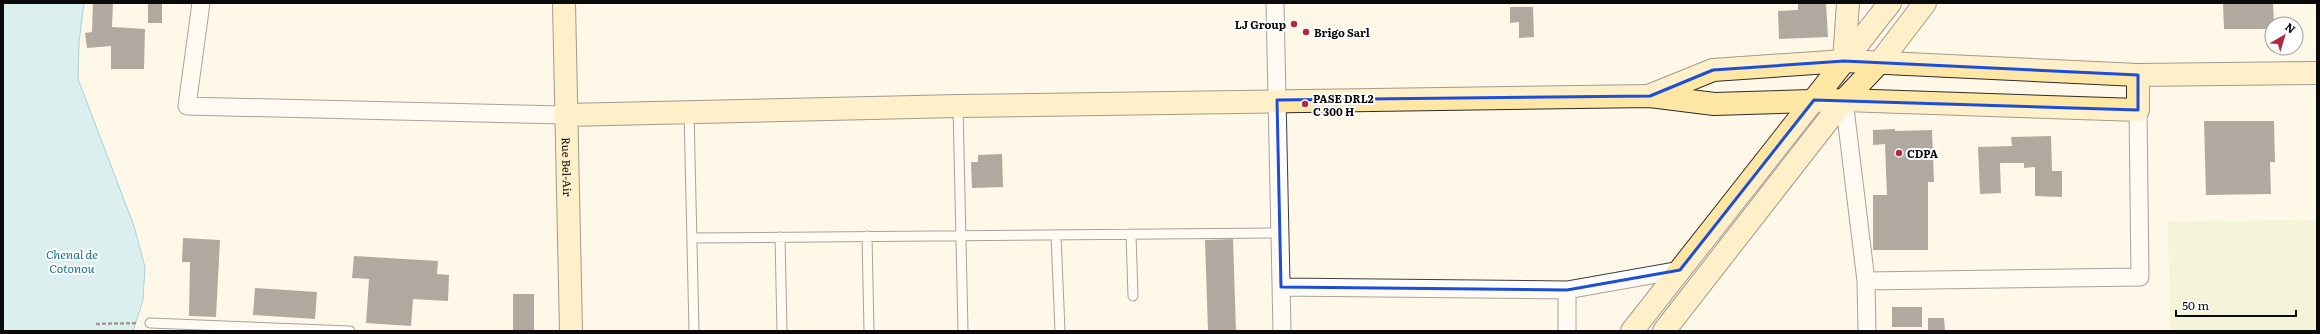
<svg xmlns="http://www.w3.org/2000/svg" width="2320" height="334" font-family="Literata,serif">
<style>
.pitch{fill:#e7efc5}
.water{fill:#aee5f5;stroke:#37a6ca}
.building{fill:#534a47}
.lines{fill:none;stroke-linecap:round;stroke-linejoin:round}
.lane-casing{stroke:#3d3d3d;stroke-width:11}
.street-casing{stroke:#3d3d3d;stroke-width:19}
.secondary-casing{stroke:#2c2c2c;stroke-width:24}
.path{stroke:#2c2c2c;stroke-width:2.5;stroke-dasharray:4 2;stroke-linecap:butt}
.lane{stroke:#fff;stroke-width:9}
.street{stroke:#fff;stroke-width:17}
.secondary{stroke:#fee6a4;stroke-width:22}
.marked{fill:none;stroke:#1d4ed8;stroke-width:3;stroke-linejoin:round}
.poi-dot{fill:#b72643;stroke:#fff;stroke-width:1.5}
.labels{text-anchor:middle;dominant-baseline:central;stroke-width:4;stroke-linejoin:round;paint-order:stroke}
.poi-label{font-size:11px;font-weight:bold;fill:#0a0a0a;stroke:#fff;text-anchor:start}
.street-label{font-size:11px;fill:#0a0a0a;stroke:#fff}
.water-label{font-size:12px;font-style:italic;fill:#177498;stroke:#fff}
</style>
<rect width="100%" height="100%" fill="#fff7e8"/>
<path class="pitch" d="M2317,220V331H2170L2168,221Z"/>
<path class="water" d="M3,3H84L79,42L78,79L134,226L145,267L143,300L133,331H3Z"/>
<path class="building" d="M93,3H113L112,27L145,29L144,69H111V46L87,48L85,33L92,32Z
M148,3H162V23H148Z
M1798,3H1826L1828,37L1779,39L1778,11L1798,10Z
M2223,3H2273L2274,24H2272V29H2224Z
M1510,7H1533L1534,37L1519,38V22L1510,23Z
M2204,121H2274L2275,162H2270L2271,194L2206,195Z
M1895,129V131L1932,130L1934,182H1928V250H1873V195H1887L1885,144L1873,145V130Z
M2051,136L2052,171H2062V197L2035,196V167L2024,168V163H2000L2001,193L1980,194L1978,147L2012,146L2011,137Z
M1002,154L1003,187L972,188L971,162H978V155Z
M183,238L220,240L216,317L189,316L190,262H182Z
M1233,239L1236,331H1208L1205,240Z
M354,256L438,261L437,274L449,275L448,301L413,299L411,326L366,323L369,279L352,278Z
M255,288L317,292L315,319L253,315Z
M513,294H534V331H513Z
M1892,307H1922V327H1892Z
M1928,318H1944L1945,331H1928Z"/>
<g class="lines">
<defs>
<path id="lane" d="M958,106L963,331
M689,112L694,331
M1131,234L1133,296
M1056,235L1060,331
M867,236L869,331
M780,237L782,331
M692,238L1280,233
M150,323L350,331"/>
<path id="street" d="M201,3L187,106L565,115
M1275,3L1282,331
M1844,100L1866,281L1867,331
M1866,281L2140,277L2138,110
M1281,287L1567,290L1680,270
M1567,331V290"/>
<g id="secondary">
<path id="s1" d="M564,3L571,331"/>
<path d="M1844,61L1848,3"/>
<path d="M1651,95L1713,70L1844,61L2138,75L2317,73"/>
<path d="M565,115L958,106L1650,96L1714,104L1844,100L2138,110V75"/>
<path d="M1632,331L1890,3"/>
<path d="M1664,331L1844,100L1880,62L1925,3"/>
</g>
</defs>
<use href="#lane" class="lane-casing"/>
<use href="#street" class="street-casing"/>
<use href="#secondary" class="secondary-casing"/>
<path class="path" d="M96,324L138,323"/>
<use href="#lane" class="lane"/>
<use href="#street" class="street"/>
<use href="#secondary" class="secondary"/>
</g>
<path d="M0 0H2320V334H0ZM1844,61L2138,75V110L1814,100L1680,270L1567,290L1281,287L1277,100L1650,96L1713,70Z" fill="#fff7e8" fill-opacity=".55" fill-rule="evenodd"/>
<path class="marked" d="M1844,61L2138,75V110L1814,100L1680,270L1567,290L1281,287L1277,100L1650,96L1713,70Z"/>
<g class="poi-dot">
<circle cx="1294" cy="24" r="4"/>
<circle cx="1306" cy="32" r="4"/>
<circle cx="1305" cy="104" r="4"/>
<circle cx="1899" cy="153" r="4"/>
</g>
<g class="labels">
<g class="poi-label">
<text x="1286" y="24" text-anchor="end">LJ Group</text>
<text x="1314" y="32">Brigo Sarl</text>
<text x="1313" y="98">PASE DRL2<tspan x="1313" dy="13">C 300 H</tspan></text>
<text x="1907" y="153">CDPA</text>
</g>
<g class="street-label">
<text stroke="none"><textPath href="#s1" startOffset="164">Rue Bel-Air</textPath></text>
</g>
<g class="water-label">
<text x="72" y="254">Chenal de<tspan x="72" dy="14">Cotonou</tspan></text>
</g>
</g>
<rect width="2320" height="334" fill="none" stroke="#0a0a0a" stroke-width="8"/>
<g transform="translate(2284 36) rotate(38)"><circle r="19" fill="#ffffff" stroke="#9d9d9d"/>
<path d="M0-3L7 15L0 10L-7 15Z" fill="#b72643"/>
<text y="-6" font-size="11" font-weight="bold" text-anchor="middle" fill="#0a0a0a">N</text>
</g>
<path d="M2176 310v6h120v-6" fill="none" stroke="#0a0a0a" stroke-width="2"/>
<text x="2182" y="310" font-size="12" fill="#0a0a0a" stroke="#ffffff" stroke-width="3" paint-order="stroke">50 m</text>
</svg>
